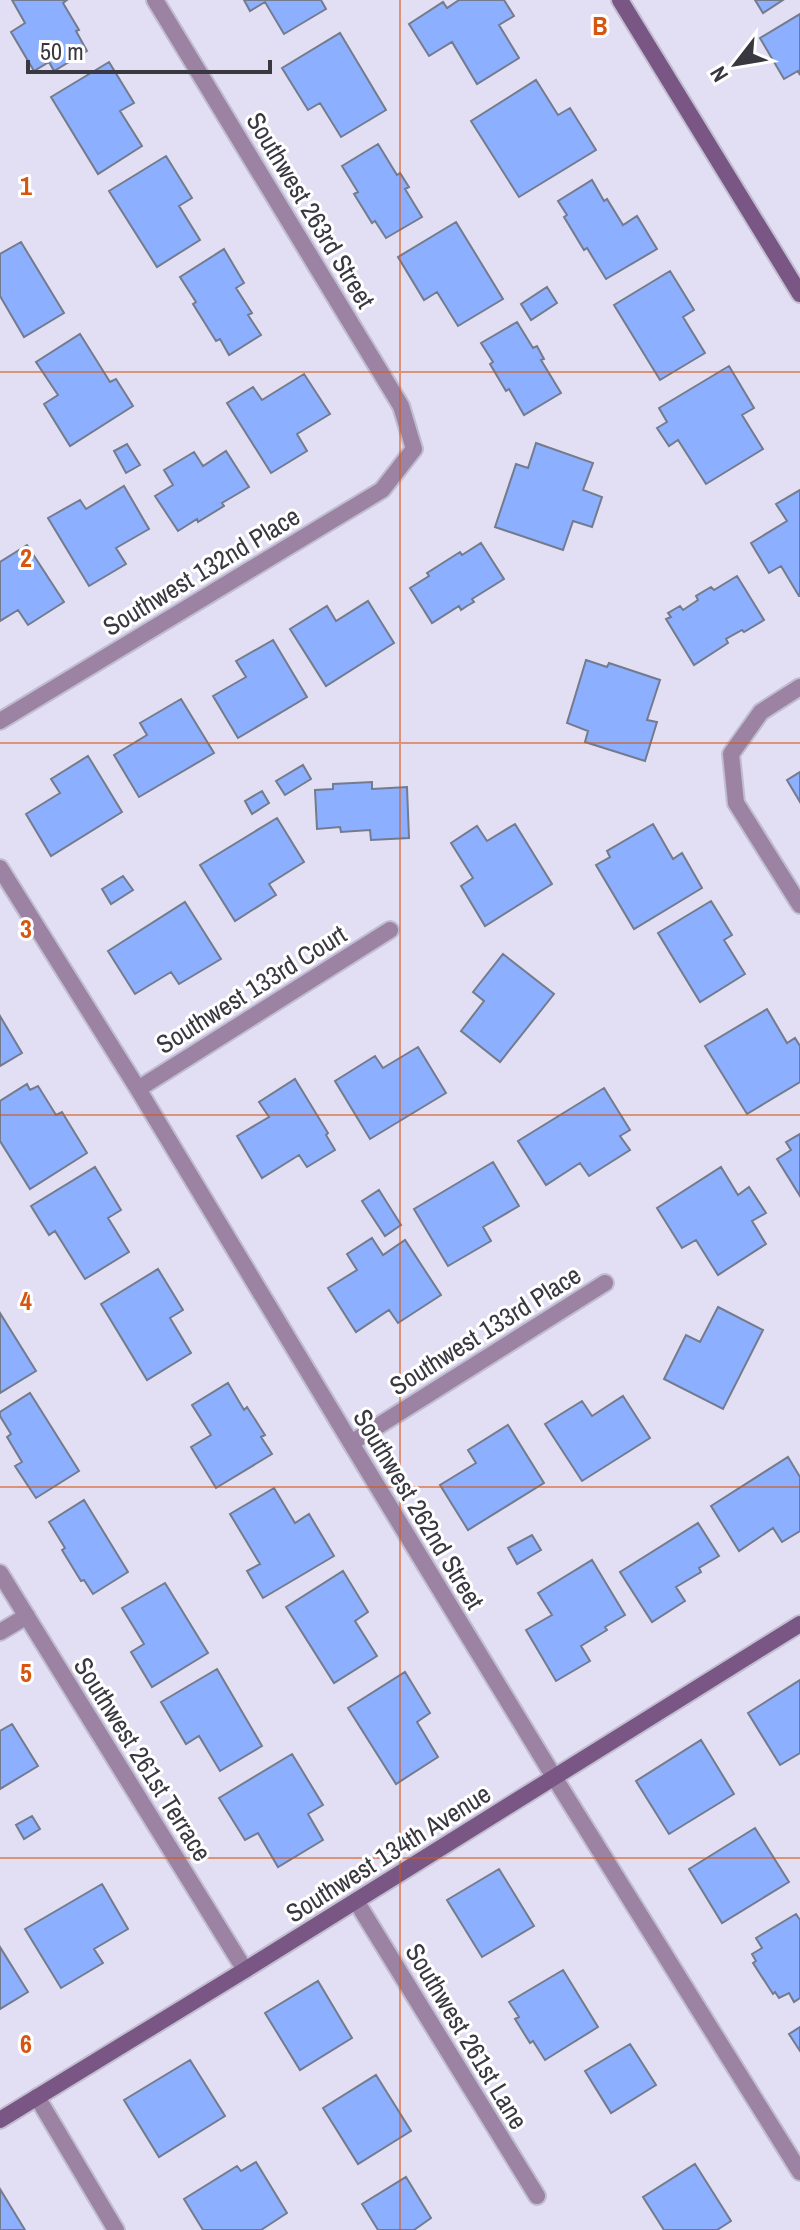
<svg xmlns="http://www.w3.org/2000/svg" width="800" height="2230" font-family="'Archivo Narrow',sans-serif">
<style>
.building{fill:#8cafff;stroke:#737b8c;stroke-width:2}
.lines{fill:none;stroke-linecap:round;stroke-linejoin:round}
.street-casing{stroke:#c0bdd0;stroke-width:20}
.secondary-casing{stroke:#c0bdd0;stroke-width:20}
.street{stroke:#9c83a4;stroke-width:16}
.secondary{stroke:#795684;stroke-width:16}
.grid{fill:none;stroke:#d65611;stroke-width:2;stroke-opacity:0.55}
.labels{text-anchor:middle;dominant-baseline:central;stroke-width:6;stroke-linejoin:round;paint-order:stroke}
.street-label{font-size:26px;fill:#393740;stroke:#fff}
.grid-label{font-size:26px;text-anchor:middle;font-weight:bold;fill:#d65611;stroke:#fff;stroke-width:6;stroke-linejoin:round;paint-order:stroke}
</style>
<rect width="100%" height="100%" fill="#e2dff4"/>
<path class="building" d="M12,0H67L63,3L79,30L76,31L87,51L54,71L49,62L34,71L11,32L25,23Z
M244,0H321L326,9L284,34L265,2L250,11Z
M459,0H504L514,16L499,25L519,58L477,84L452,42L429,56L409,24L443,2L447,8Z
M755,0H783L763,13Z
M800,14V75L798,71L784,79L760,38Z
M340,33L386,110L341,137L320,103L308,110L282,68Z
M109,62L134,103L120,111L142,146L98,174L51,97Z
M536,80L558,115L570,108L596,150L519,197L471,121Z
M378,144L397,175L400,173L409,187L405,189L422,217L386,238L375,221L372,223L354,194L358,192L342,166Z
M166,156L192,198L179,206L200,240L157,267L109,191Z
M592,180L604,201L607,199L623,225L637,216L657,249L606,279L587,248L584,250L564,217L567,215L558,201Z
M456,222L503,299L458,326L437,292L424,300L398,257Z
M21,242L64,313L24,337L0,296V254Z
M224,249L244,283L236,288L252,313L248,315L261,335L229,355L220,339L216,341L193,304L196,302L180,277Z
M670,271L694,310L683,317L705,353L660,380L614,305Z
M547,287L557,303L531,320L521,304Z
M517,322L533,348L537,346L544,359L541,360L561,393L524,415L509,389L506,391L490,364L493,362L481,343Z
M80,334L110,382L116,379L133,406L70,446L44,404L58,395L36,362Z
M729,366L754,408L742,415L763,449L706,484L678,440L669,446L657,428L667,422L659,408Z
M304,374L330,414L297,434L307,451L271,473L227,403L253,387L262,400Z
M536,443L593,463L583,490L602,497L592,527L573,521L563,550L495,527L516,464L528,468Z
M127,444L140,465L126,473L114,451Z
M226,451L249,487L222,503L224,506L198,522L197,519L178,531L155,496L173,485L164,470L194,452L203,466Z
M124,486L149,529L116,548L126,564L89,586L48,518L80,500L86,509Z
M800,490V596H799L781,566L769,573L751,543L787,521L776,504Z
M481,543L504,579L472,599L474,602L467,606L461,610L459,606L432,623L410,588L429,576L427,573L460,552L462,555Z
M27,545L64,602L28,625L18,610L0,621V562Z
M737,576L764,620L744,632L742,630L726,639L728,643L694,665L666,619L671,617L668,613L680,606L683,610L698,600L696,596L711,587L714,590Z
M368,601L394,643L326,686L290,629L327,606L336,621Z
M273,640L307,697L238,738L213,696L246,677L236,661Z
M586,660L607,667L609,663L660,680L647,720L657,722L645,761L585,742L588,731L567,723Z
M181,699L214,753L139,797L114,755L147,735L140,723Z
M88,756L122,812L51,856L26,814L60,793L51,779Z
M303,765L311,779L285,795L276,781Z
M800,772V802L787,780Z
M372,782V789L407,787L409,838L371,840L370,830L341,832L340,827L317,829L315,790L333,789V784Z
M262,791L269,803L252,814L245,801Z
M277,818L304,862L269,884L276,895L235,921L200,865Z
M515,824L552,884L485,926L461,886L473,878L451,843L477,826L487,841Z
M653,824L673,859L682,853L702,888L634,929L596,865L610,857L607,851Z
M123,876L133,890L111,904L102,889Z
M711,901L732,935L724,940L745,974L700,1002L658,933Z
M185,902L221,959L179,984L171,972L135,994L108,951Z
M503,954L554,994L500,1062L461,1031L484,1001L473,992Z
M767,1009L787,1043L795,1038L800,1046V1082L747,1114L705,1046Z
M0,1016L22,1053L0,1066Z
M418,1047L446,1093L370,1139L335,1081L375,1056L383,1068Z
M295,1079L328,1133L326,1135L335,1150L307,1167L299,1155L262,1178L237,1136L269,1117L259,1102Z
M27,1084L30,1090L38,1086L56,1115L62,1112L87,1153L30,1189L0,1141V1101Z
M604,1088L630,1130L620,1136L630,1150L589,1176L580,1163L546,1185L518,1141Z
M800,1134V1196L777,1159L791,1150L786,1142Z
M493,1162L519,1206L483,1227L491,1241L448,1266L414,1209Z
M95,1167L121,1210L108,1218L129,1252L85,1279L55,1231L49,1235L31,1206Z
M721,1167L738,1195L749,1187L766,1213L752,1221L766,1244L718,1275L696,1240L682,1248L657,1208Z
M379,1190L401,1225L385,1236L362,1201Z
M372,1238L383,1255L405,1240L441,1295L398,1323L389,1310L356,1332L328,1288L357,1270L347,1254Z
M158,1269L183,1310L170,1318L191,1353L147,1380L101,1304Z
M718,1307L763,1330L723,1409L664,1379L686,1335L700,1342Z
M0,1313L36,1371L0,1393Z
M228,1383L244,1410L247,1407L265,1435L261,1437L272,1454L216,1488L191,1447L211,1435L192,1405Z
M30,1393L79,1471L36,1498L15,1466L22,1462L7,1437L11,1434L0,1416V1412Z
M623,1396L650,1438L582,1481L545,1424L582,1401L592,1416Z
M508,1425L544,1483L468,1530L440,1485L476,1463L468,1450Z
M788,1457L800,1477V1531L782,1542L773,1528L739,1551L711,1506Z
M274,1488L295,1523L309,1514L334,1556L263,1598L247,1571L260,1564L230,1514Z
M84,1500L128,1572L93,1594L84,1580L81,1581L62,1550L65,1548L49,1522Z
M698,1523L719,1556L699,1568L701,1572L676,1587L685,1601L652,1622L620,1572Z
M532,1535L541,1550L517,1564L508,1548Z
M592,1560L625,1615L605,1627L607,1630L581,1646L590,1661L556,1681L526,1630L552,1615L538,1593Z
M343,1571L368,1612L355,1621L377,1656L334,1683L286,1607Z
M165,1583L208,1653L152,1687L131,1652L144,1644L122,1608Z
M217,1669L262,1746L220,1771L199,1736L186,1744L161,1702Z
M405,1672L430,1713L417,1722L438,1757L396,1784L348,1708Z
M800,1680V1753L780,1765L748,1713Z
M12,1724L38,1766L0,1789V1731Z
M701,1740L734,1794L669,1834L636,1781Z
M292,1754L323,1805L308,1814L323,1840L278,1867L258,1833L245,1840L219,1798Z
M32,1816L40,1829L24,1839L16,1825Z
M755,1828L789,1882L722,1923L689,1869Z
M499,1869L534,1926L482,1957L447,1900Z
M102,1884L128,1929L94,1949L103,1963L61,1988L25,1929Z
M796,1914L800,1920V1998L794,2002L789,1993L779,1998L775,1992L773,1994L753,1963L756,1961L752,1954L762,1948L756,1938Z
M0,1947L28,1992L0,2009Z
M563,1970L598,2027L545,2060L533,2041L530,2043L515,2019L519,2017L509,2002Z
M318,1981L352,2038L300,2070L265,2013Z
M800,2027V2051L789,2034Z
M630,2044L656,2085L611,2113L585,2071Z
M190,2060L225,2116L159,2157L124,2100Z
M376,2075L411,2131L358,2164L323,2108Z
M256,2162L287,2213L261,2230H203L184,2199L237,2166L241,2171Z
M695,2164L731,2221L717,2230H664L643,2197Z
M406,2177L431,2218L414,2230H378L362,2204Z
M0,2189L25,2230H0Z"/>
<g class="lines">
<defs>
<path id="street" d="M800,687L761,712L731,754L736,803L800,905
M0,721L382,490L414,449L401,406L155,0
M0,868L138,1089L351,1443L554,1777L800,2172
M138,1089L390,930
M351,1443L605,1283
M0,1573L245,1970
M0,1632L27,1616
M356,1901L537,2196
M37,2097L116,2230"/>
<path id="secondary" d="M620,0L800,294
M0,2120L245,1970L800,1624"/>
</defs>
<use href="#street" class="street-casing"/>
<use href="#secondary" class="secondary-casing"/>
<use href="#street" class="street"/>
<use href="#secondary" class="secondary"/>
</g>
<path class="grid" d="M400,0V2230M0,372H800M0,743H800M0,1115H800M0,1487H800M0,1858H800"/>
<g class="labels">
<g class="street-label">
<text transform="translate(311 210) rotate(59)">Southwest 263rd Street</text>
<text transform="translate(201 571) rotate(-31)">Southwest 132nd Place</text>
<text transform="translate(251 989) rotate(-32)">Southwest 133rd Court</text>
<text transform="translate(485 1330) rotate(-32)">Southwest 133rd Place</text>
<text transform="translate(419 1509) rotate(59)">Southwest 262nd Street</text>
<text transform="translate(143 1759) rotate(58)">Southwest 261st Terrace</text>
<text transform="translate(388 1853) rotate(-32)">Southwest 134th Avenue</text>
<text transform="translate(467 2036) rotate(59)">Southwest 261st Lane</text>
</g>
</g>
<g class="grid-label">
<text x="600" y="35">B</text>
<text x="26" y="195">1</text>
<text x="26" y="567">2</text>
<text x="26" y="938">3</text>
<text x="26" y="1310">4</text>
<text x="26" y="1682">5</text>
<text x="26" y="2053">6</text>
</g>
<g transform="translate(736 64) rotate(239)" stroke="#ffffff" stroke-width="6" paint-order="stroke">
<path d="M0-6L14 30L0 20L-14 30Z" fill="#393740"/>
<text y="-12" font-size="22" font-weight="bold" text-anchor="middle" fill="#393740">N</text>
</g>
<path d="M28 60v12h242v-12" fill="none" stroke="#393740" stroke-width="4"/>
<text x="40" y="60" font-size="24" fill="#393740" stroke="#ffffff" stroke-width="6" paint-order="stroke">50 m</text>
</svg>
